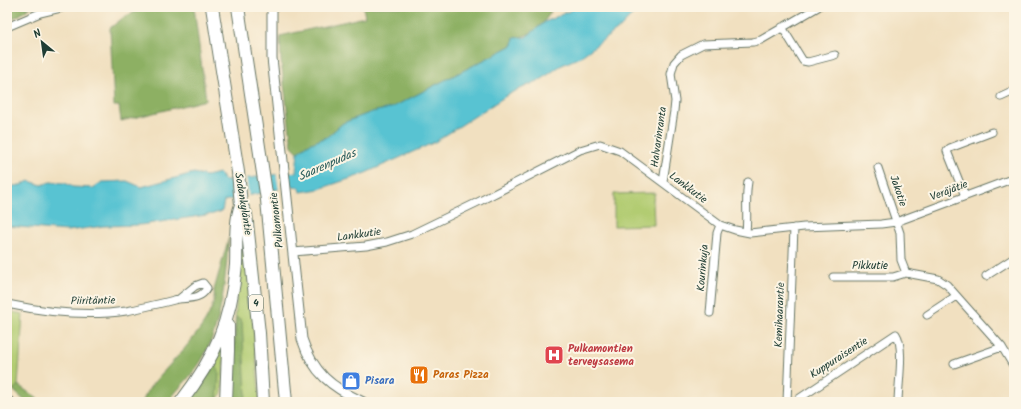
<svg xmlns="http://www.w3.org/2000/svg" width="1021" height="409" font-family="Kalam,sans-serif">
<style>
.green{fill:#b2cc72;stroke:#688453}
.forest{fill:#8db064;stroke:#56764c}
.water{fill:#58c3d2;stroke:#3c8083}
.pier{fill:#f1e0c0}
.lines{fill:none;stroke-linecap:round;stroke-linejoin:round}
.street-casing{stroke:#687665;stroke-width:9}
.secondary-casing{stroke:#687665;stroke-width:11}
.highway-casing{stroke:#687665;stroke-width:14}
.street{stroke:#fff;stroke-width:7}
.secondary{stroke:#fff;stroke-width:9}
.highway{stroke:#fff;stroke-width:12}
.labels{text-anchor:middle;dominant-baseline:central;stroke-width:4;stroke-linejoin:round;paint-order:stroke}
.shield{fill:#fcf5e5;stroke:#617469;stroke-width:1}
.shield-label{font-size:10px;font-weight:bold;fill:#1f3d34}
.street-label{font-size:11px;fill:#1f3d34;stroke:#fcf5e5}
.health-label{font-size:11px;font-weight:bold;fill:#be3a42;stroke:#fcf5e5;text-anchor:start}
.food-label{font-size:11px;font-weight:bold;fill:#c56008;stroke:#fcf5e5;text-anchor:start}
.shop-label{font-size:11px;font-weight:bold;fill:#366cbe;stroke:#fcf5e5;text-anchor:start}
.water-label{font-size:12px;font-style:italic;fill:#2d5e5c;stroke:#fcf5e5}
</style>
<rect width="100%" height="100%" fill="#fcf5e5"/>
<filter id="ink" filterUnits="userSpaceOnUse"><feTurbulence type="fractalNoise" baseFrequency=".025" numOctaves="2"/><feDisplacementMap in="SourceGraphic" scale="8" xChannelSelector="R" yChannelSelector="G"/><feConvolveMatrix kernelMatrix="1 2 1 2 8 2 1 2 1" color-interpolation-filters="sRGB"/></filter>
<filter id="wash" filterUnits="userSpaceOnUse"><feTurbulence type="fractalNoise" baseFrequency=".012" numOctaves="4" result="noise"/><feDisplacementMap in="SourceGraphic" scale="16" xChannelSelector="R" yChannelSelector="G"/><feGaussianBlur stdDeviation="0.9" result="paint"/><feColorMatrix in="noise" values="0 0 0 0 0 0 0 0 0 0 0 0 0 0 0 0 0 1.4 0 .05"/><feComposite in="paint" operator="in"/></filter>
<g filter="url(#wash)">
<rect width="100%" height="100%" fill="#f1e0c0"/>
<path class="green" d="M655,193L653,200L654,225L614,226V194Z
M245,228L260,402H231L240,229Z
M7,311L23,314L18,385L13,390L7,383Z
M226,334L222,393L218,398L219,402H186Z"/>
<path class="forest" d="M7,7H31L18,16L7,20Z
M146,7H194L206,100L121,121L119,106H114L110,28L124,17Z
M363,7H549L551,11C543,26 531,36 514,38L513,45L391,108L372,112L343,123L327,137L309,144L298,152L292,146L281,61L280,36L365,17Z
M229,237C225,278 223,325 201,361C192,376 178,388 168,402H142C145,397 147,391 151,386C169,363 219,320 214,290Z
M236,317L240,319L242,322L246,394L245,399L242,402H233L232,400Z
M213,367H217L219,372L217,402H189Z
M18,385L42,402H26L13,390Z"/>
<path class="water" d="M578,7H652L634,13L621,27L580,57L560,66L542,79L509,94L435,142L361,175L319,189L301,192L298,187L293,186L224,201L222,211L213,214L140,225L104,226L67,231L7,226V187L21,185L29,181L42,185L50,182L65,183L73,187L93,188L102,182L127,181L141,187L194,173L206,176L219,173L225,181L296,172L298,152L309,144L327,137L343,123L372,112L391,108L513,45L514,38L526,37L545,22Z"/>
<path class="pier" d="M288,171L290,189L279,191L276,172Z
M246,176L249,198L233,201L230,179Z"/>
</g>
<g filter="url(#ink)">
<g class="lines">
<defs>
<path id="street" d="M7,27L40,13L65,7
M782,27L803,61L808,62L835,55
M1001,97L1014,91
M878,168L900,233L901,260L906,273
M663,182L674,111L675,101L671,74L674,63L681,55L703,44L753,42L761,40L818,7
M965,196L947,151L950,148L992,132
M746,232C748,215 745,199 748,182
M293,252L366,246L387,242L412,234L476,203L580,150L600,144L620,151L720,225L735,230L750,233L804,227L881,224L896,222L1009,180
M986,276L1014,258
M833,277H893L906,273L938,279L947,285L1002,347L1014,367
M7,304C45,312 87,317 126,311C142,308 158,304 174,300C186,297 200,301 207,288L203,283L195,286L179,299
M710,313L717,233L720,225
M927,315L956,296
M954,364L1002,347
M787,402L794,228
M794,402L896,334C905,347 898,386 898,402"/>
<path id="secondary" d="M272,7V58L302,339C313,373 331,387 363,402
M7,400L10,402"/>
<path id="highway" d="M212,7L238,172L241,205L246,214L259,333L263,402
M238,7L267,200L286,402
M181,402C215,358 231,321 236,265C237,245 234,224 241,205
M226,402L228,351V325"/>
</defs>
<use href="#street" class="street-casing"/>
<use href="#secondary" class="secondary-casing"/>
<use href="#highway" class="highway-casing"/>
<use href="#street" class="street"/>
<use href="#secondary" class="secondary"/>
<use href="#highway" class="highway"/>
</g>
</g>
<defs>
<symbol id="hospital-square" viewBox="-11 -11 22 22"><rect x="-9" y="-9" width="18" height="18" rx="4" fill="#e0444e" stroke="#fcf5e5"/><path d="M-5-5h3v3.5h4V-5h3V5h-3V1.5h-4V5h-3Z" fill="#fff"/></symbol>
<symbol id="restaurant-square" viewBox="-11 -11 22 22"><rect x="-9" y="-9" width="18" height="18" rx="4" fill="#e8710a" stroke="#fcf5e5"/><path d="M-5-6h1v4h1v-4h1v4h1v-4h1v5L-1.5 .5V6h-2V.5L-5-1ZM5-6V6H3V1.5H1.5Q1.5-4 5-6Z" fill="#fff"/></symbol>
<symbol id="shop-square" viewBox="-11 -11 22 22"><rect x="-9" y="-9" width="18" height="18" rx="4" fill="#3f7fe0" stroke="#fcf5e5"/><path d="M-5-2.5h2.3a2.7 3.5 0 0 1 5.4 0H5L5.5 6h-11ZM-1.5-2.5h3a1.5 2.3 0 0 0-3 0Z" fill="#fff"/></symbol>
</defs>
<g fill-rule="evenodd">
<use href="#hospital-square" x="543" y="344" width="22" height="22"/>
<use href="#restaurant-square" x="408" y="364" width="22" height="22"/>
<use href="#shop-square" x="340" y="370" width="22" height="22"/>
</g>
<g class="labels">
<rect class="shield" x="249" y="295" width="14" height="16" rx="3"/>
<g class="shield-label">
<text x="256" y="303">4</text>
</g>
<g class="street-label">
<text transform="translate(659 137) rotate(-82)">Halvarinranta</text>
<text transform="translate(688 188) rotate(37)">Lankkutie</text>
<text transform="translate(898 191) rotate(71)">Jakotie</text>
<text transform="translate(949 191) rotate(-21)">Veräjätie</text>
<text transform="translate(243 204) rotate(81)">Sodankyläntie</text>
<text transform="translate(277 220) rotate(-96)">Pulkamontie</text>
<text transform="translate(359 235) rotate(-8)">Lankkutie</text>
<text x="870" y="266">Pikkutie</text>
<text transform="translate(703 268) rotate(-85)">Kourinkuja</text>
<text transform="translate(93 301) rotate(-1)">Piiritäntie</text>
<text transform="translate(780 315) rotate(-88)">Kemihaarantie</text>
<text transform="translate(839 358) rotate(-33)">Kuppuraisentie</text>
</g>
<g class="health-label">
<text x="568" y="349">Pulkamontien<tspan x="568" dy="13">terveysasema</tspan></text>
</g>
<g class="food-label">
<text x="433" y="375">Paras Pizza</text>
</g>
<g class="shop-label">
<text x="365" y="381">Pisara</text>
</g>
<g class="water-label">
<text transform="translate(327 165) rotate(-24)">Saarenpudas</text>
</g>
</g>
<rect width="1021" height="409" fill="none" stroke="#fcf5e5" stroke-width="24"/>
<g transform="translate(42 42) rotate(331)" stroke="#fcf5e5" stroke-width="3" paint-order="stroke">
<path d="M0-3L7 15L0 10L-7 15Z" fill="#1f3d34"/>
<text y="-6" font-size="11" font-weight="bold" text-anchor="middle" fill="#1f3d34">N</text>
</g>
</svg>
